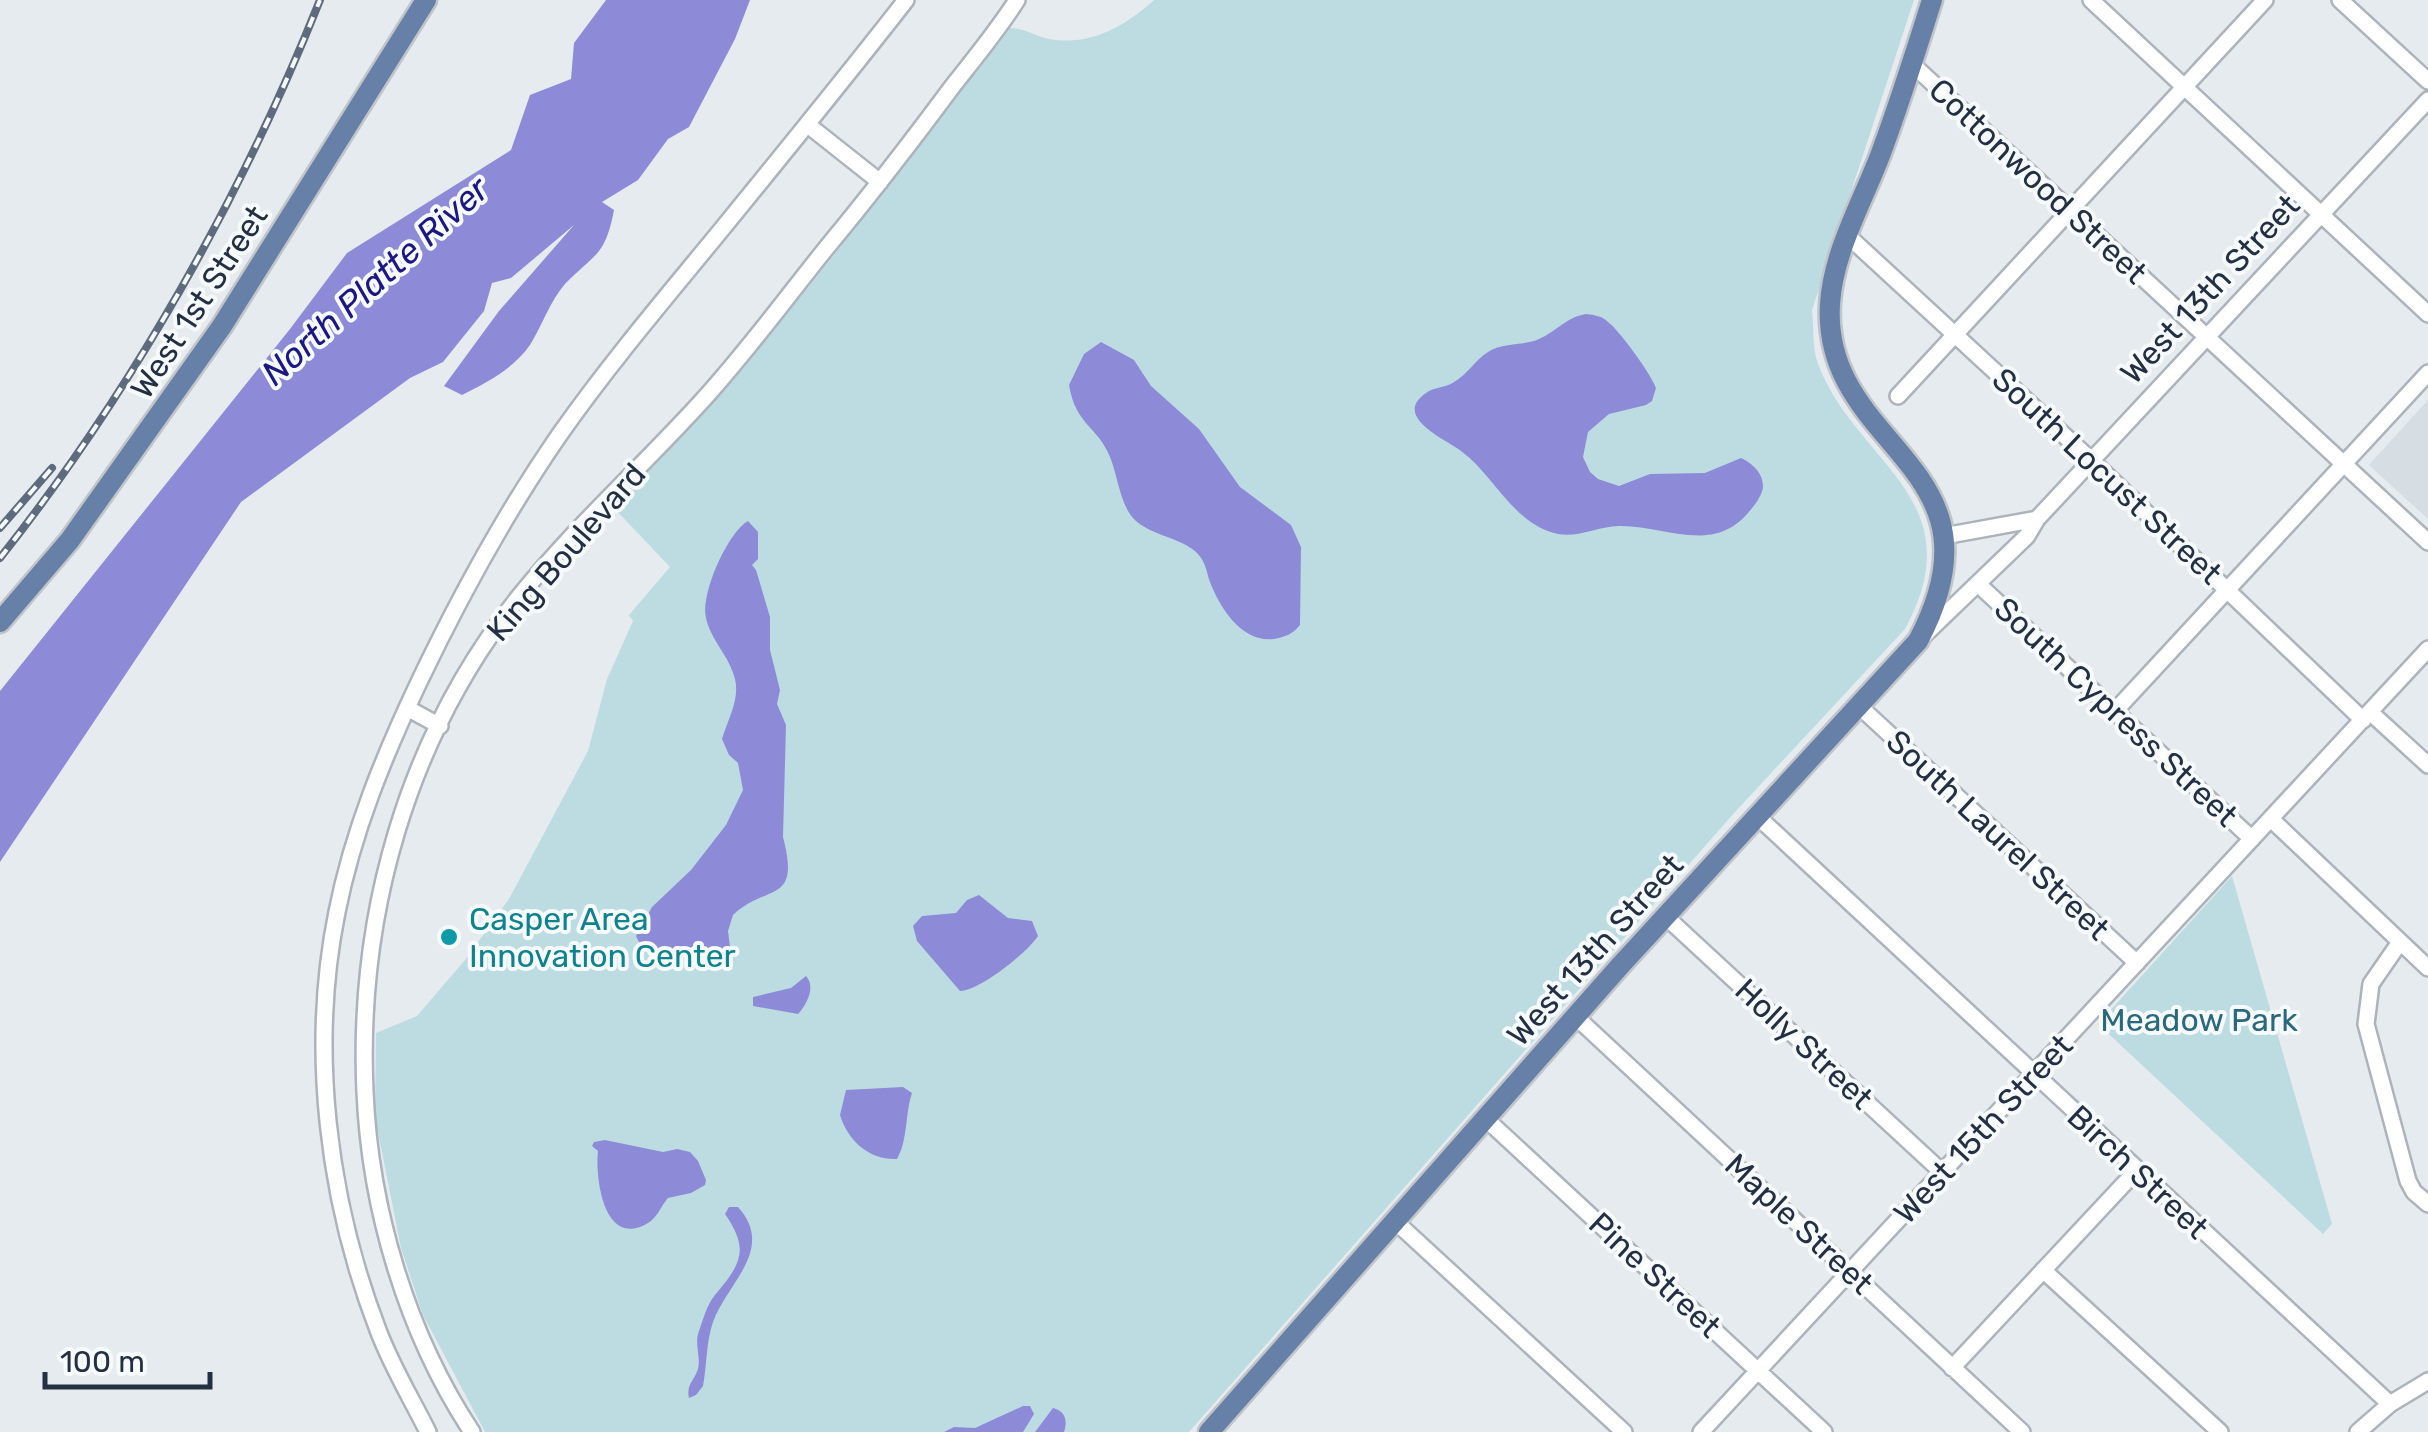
<svg xmlns="http://www.w3.org/2000/svg" width="2428" height="1432" font-family="Rubik,sans-serif">
<style>
.built{fill:#d6dde3}
.green{fill:#bddce1}
.water{fill:#8d8bd7}
.lines{fill:none;stroke-linecap:round;stroke-linejoin:round}
.minor-casing{stroke:#acb3bb;stroke-width:20}
.major-casing{stroke:#c1c5ca;stroke-width:25}
.minor{stroke:#fff;stroke-width:15}
.major{stroke:#6780a8;stroke-width:20}
.rail-casing{stroke:#5e6b7e;stroke-width:8}
.rail{stroke:#f7fafb;stroke-width:4;stroke-dasharray:11;stroke-linecap:butt}
.culture-dot{fill:#0f9aa8;stroke:#f7fafb;stroke-width:4}
.labels{text-anchor:middle;dominant-baseline:central;stroke-width:8;stroke-linejoin:round;paint-order:stroke}
.street-label{font-size:32px;fill:#233043;stroke:#f7fafb}
.culture-label{font-size:32px;fill:#0d838f;stroke:#f7fafb;text-anchor:start}
.park-label{font-size:32px;fill:#29687d;stroke:#f7fafb}
.water-label{font-size:35px;font-style:italic;fill:#1b1784;stroke:#f7fafb}
</style>
<rect width="100%" height="100%" fill="#e6ebef"/>
<path class="built" d="M2428,400V519L2369,465Z"/>
<path class="green" d="M1154,0H1914L1812,310C1814,327 1812,348 1818,364C1855,463 1976,498 1905,629L1735,812L1189,1432H485L423,1315L401,1248L375,1117L376,1033L417,1016L465,960L509,899L588,751L607,679L633,621L629,615L670,567L613,507C705,417 785,318 863,217C912,155 961,93 1007,28C1021,27 1032,34 1045,38C1088,48 1124,27 1154,0Z
M2232,876L2332,1224L2323,1234L2098,1024Z"/>
<path class="water" d="M606,0H750L735,39L689,127L668,139L638,180L602,202L614,210C605,257 595,253 565,284C550,301 542,326 530,345C513,369 488,382 462,395L444,386L499,311L574,225L511,278L492,283L484,311L443,362L410,378L241,502L0,862V691L290,329L347,253L511,150L530,95L571,79L574,43Z
M1586,314C1595,315 1602,316 1608,322C1620,331 1651,374 1656,388L1652,401L1646,405L1609,414L1588,432L1583,457L1590,472L1598,479L1619,486L1650,474L1705,473L1741,458C1752,463 1763,473 1763,486C1763,495 1754,506 1748,513C1712,555 1664,525 1619,526C1599,526 1578,538 1558,534C1514,525 1494,475 1461,451C1447,440 1391,417 1426,393C1434,387 1445,388 1454,382C1467,375 1475,360 1488,352C1503,342 1524,346 1539,339C1556,332 1566,317 1586,314Z
M1101,342L1134,360L1151,386L1199,429L1240,487L1291,525L1301,547L1300,625C1293,634 1285,637 1274,639C1242,643 1220,608 1210,582C1206,571 1206,562 1197,553C1182,538 1153,536 1136,521C1120,507 1118,476 1110,457C1097,425 1076,426 1069,385L1084,354Z
M748,521L758,532V559L752,565L756,570L770,617V650L780,690L777,704L786,725L783,837C801,905 767,883 733,915L728,931L732,963L714,967L674,951L641,946L636,936L652,907L691,870L726,825L743,790L738,763L729,755L722,739C728,719 740,699 735,679C729,655 711,641 706,618C700,594 728,532 748,521Z
M979,895L1008,918L1032,921L1038,936C1027,953 979,991 960,991L917,941L913,926L922,916L956,913L967,900Z
M806,976C816,987 807,1004 798,1014L753,1006V997L791,988Z
M903,1087L912,1093C905,1114 908,1140 897,1159C869,1160 848,1141 840,1115L846,1090Z
M605,1140L663,1152L677,1149L690,1152L698,1161L706,1180L705,1185L691,1193L668,1198C661,1206 657,1218 648,1223C603,1250 595,1176 598,1151L592,1146L594,1142Z
M729,1207H738C776,1249 727,1283 713,1322C706,1342 707,1365 703,1386L696,1395L689,1398C686,1385 694,1381 698,1369C701,1357 694,1343 699,1331C703,1320 707,1304 715,1295C741,1264 750,1250 725,1214Z
M1023,1406H1030L1034,1414L1023,1432H944L954,1427L975,1428Z
M1053,1408C1065,1411 1068,1420 1064,1432H1035Z"/>
<g class="lines">
<defs>
<path id="minor" d="M2091,0L2428,314
M2340,0L2428,81
M1912,64L2428,542
M808,125L880,182
M1848,236L2092,461L2363,720
M1898,396L2265,0
M1944,536L2037,519
M1979,585L2252,839
M1921,638L2027,536L2037,519L2428,100
M1859,706L2137,963
M407,708L440,726
M2115,711L2428,373
M2370,712L2428,765
M1757,816L2390,1404
M2271,819L2428,968
M1665,916L1943,1173
M2400,942L2371,984L2366,1024L2408,1181L2414,1192L2428,1204
M1576,1017L2022,1432
M1486,1119L1824,1432
M1396,1222L1624,1432
M2043,1270L2220,1432
M1952,1368L2136,1171
M428,1432C411,1398 391,1365 378,1330C328,1200 309,1049 337,912C353,831 384,756 419,682C460,596 506,512 560,434C610,363 667,296 722,229C784,153 846,77 906,0
M472,1432C407,1334 370,1209 365,1092C357,915 407,738 518,598C574,528 641,468 701,402C746,353 786,298 828,246C871,194 912,141 952,87C974,59 998,30 1017,0
M1701,1432L2428,649
M2358,1432L2390,1404L2428,1381"/>
<path id="major" d="M0,622L70,540L222,326L426,0
M1209,1432L1619,967L1918,641C2013,463 1821,450 1830,304C1833,252 1863,201 1881,153C1900,102 1916,51 1932,0"/>
</defs>
<use href="#minor" class="minor-casing"/>
<use href="#major" class="major-casing"/>
<use href="#minor" class="minor"/>
<use href="#major" class="major"/>
<defs>
<path id="rail" d="M0,528L52,468
M0,558C131,393 242,196 320,0"/>
</defs>
<use href="#rail" class="rail-casing"/>
<use href="#rail" class="rail"/>
</g>
<circle class="culture-dot" cx="449" cy="937" r="10"/>
<g class="labels">
<g class="street-label">
<text transform="translate(2038 181) rotate(43)">Cottonwood Street</text>
<text transform="translate(2210 289) rotate(-47)">West 13th Street</text>
<text transform="translate(199 302) rotate(-57)">West 1st Street</text>
<text transform="translate(2107 476) rotate(43)">South Locust Street</text>
<text transform="translate(566 552) rotate(-49)">King Boulevard</text>
<text transform="translate(2116 712) rotate(43)">South Cypress Street</text>
<text transform="translate(1998 835) rotate(43)">South Laurel Street</text>
<text transform="translate(1595 950) rotate(-48)">West 13th Street</text>
<text transform="translate(1804 1044) rotate(43)">Holly Street</text>
<text transform="translate(1983 1129) rotate(-47)">West 15th Street</text>
<text transform="translate(2138 1172) rotate(43)">Birch Street</text>
<text transform="translate(1799 1224) rotate(43)">Maple Street</text>
<text transform="translate(1655 1275) rotate(43)">Pine Street</text>
</g>
<g class="culture-label">
<text x="469" y="919">Casper Area<tspan x="469" dy="37">Innovation Center</tspan></text>
</g>
<g class="park-label">
<text x="2199" y="1020">Meadow Park</text>
</g>
<g class="water-label">
<text transform="translate(375 281) rotate(-42)">North Platte River</text>
</g>
</g>
<path d="M45 1372v15h165v-15" fill="none" stroke="#233043" stroke-width="5"/>
<text x="60" y="1372" font-size="30" fill="#233043" stroke="#f7fafb" stroke-width="8" paint-order="stroke">100 m</text>
</svg>
